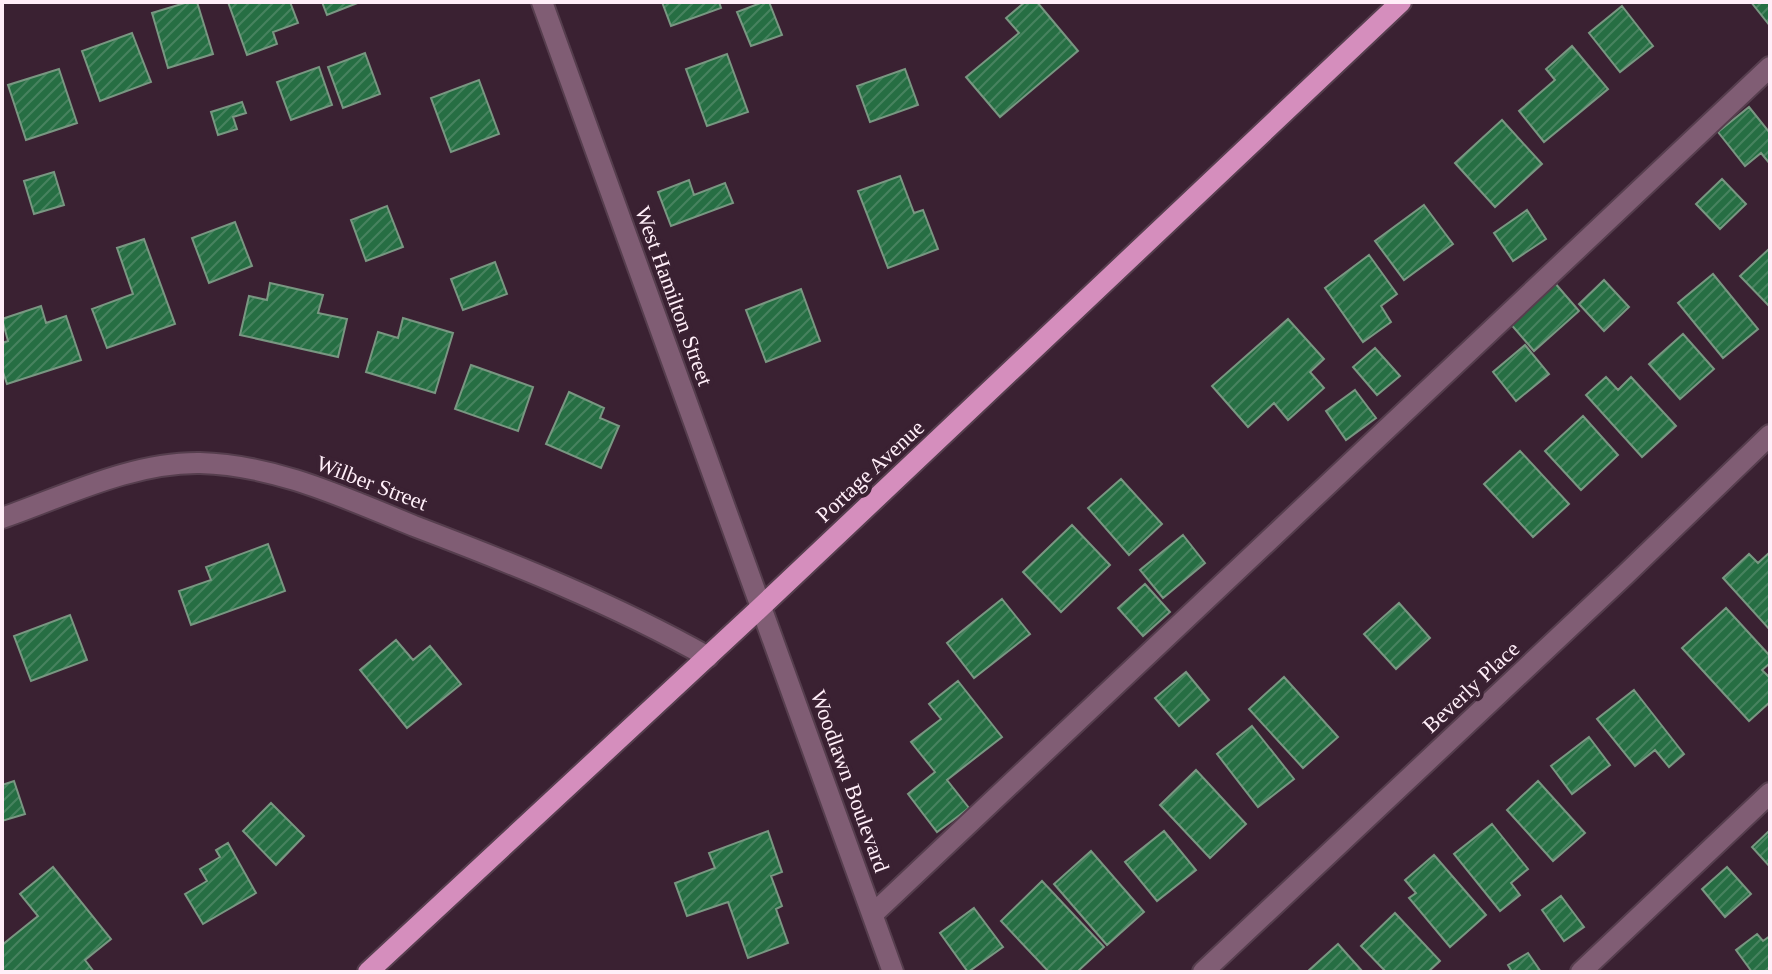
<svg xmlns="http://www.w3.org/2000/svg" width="1772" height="974" font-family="'Times New Roman',serif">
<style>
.building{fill:url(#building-hatch);stroke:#799782;stroke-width:2}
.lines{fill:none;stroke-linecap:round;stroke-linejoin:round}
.minor-casing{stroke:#563e4e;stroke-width:24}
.major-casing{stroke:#563e4e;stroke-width:24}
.minor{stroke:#805d74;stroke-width:20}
.major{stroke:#d58ebd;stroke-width:20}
.labels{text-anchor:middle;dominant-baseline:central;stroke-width:8;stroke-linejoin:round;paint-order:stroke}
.street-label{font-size:22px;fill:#ffeef8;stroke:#3a2132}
</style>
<defs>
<pattern id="building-hatch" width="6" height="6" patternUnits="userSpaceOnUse" patternTransform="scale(2)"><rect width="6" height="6" fill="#266e43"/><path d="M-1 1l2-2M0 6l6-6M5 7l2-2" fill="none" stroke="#47835f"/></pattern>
</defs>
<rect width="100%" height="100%" fill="#3a2132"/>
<path class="building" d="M188,2H197L213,54L168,68L152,13Z
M228,2H290L298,23L273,32L277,44L247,55Z
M322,2H360L327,15Z
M662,2H719L721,8L671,26Z
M763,2H769L782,35L751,46L737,12Z
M1025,2H1037L1078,51L1000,117L966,77L1019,33L1006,18Z
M1751,2H1770V26Z
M1622,6L1653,46L1620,72L1589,33Z
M132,33L151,82L100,101L82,51Z
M1572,46L1608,89L1544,142L1519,111L1555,80L1546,69Z
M365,53L380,94L343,108L328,67Z
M727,54L748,112L707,126L686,69Z
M319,67L332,105L291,120L277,82Z
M59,69L77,123L26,140L8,85Z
M905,69L918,105L870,122L857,86Z
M479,80L499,134L451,152L431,98Z
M242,102L246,113L233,117L237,129L218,135L211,112Z
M1749,107L1770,133V164L1761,153L1745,166L1718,132Z
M1502,120L1542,164L1495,207L1455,163Z
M54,172L64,205L34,214L24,181Z
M900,176L914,213L923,210L938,249L888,268L858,191Z
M1722,179L1746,204L1720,229L1696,204Z
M689,180L694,195L725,183L733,203L671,226L658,192Z
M1424,205L1453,244L1404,280L1375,241Z
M387,206L403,247L366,261L351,220Z
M1527,210L1546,239L1513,261L1494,233Z
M235,222L252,266L209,283L192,238Z
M144,239L175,324L107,348L92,309L133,294L117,248Z
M1770,248V307L1740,276Z
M1369,255L1397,294L1381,306L1391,322L1363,342L1325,288Z
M495,262L507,294L463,310L451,279Z
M1713,274L1758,329L1723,358L1678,303Z
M1604,280L1629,307L1604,331L1579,304Z
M1554,282L1579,311L1534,351L1509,322Z
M270,283L323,295L318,313L347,319L338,357L240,335L249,296L267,300Z
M801,289L820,341L766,362L746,310Z
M41,306L46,323L66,316L81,360L7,384L2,369V343L8,341L2,319Z
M403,318L453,333L435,393L366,372L378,332L398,338Z
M1288,319L1324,359L1310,372L1324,388L1288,420L1274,403L1248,427L1212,386Z
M1683,334L1714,369L1680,399L1649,364Z
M1525,345L1549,374L1516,401L1493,372Z
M1375,348L1400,376L1377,395L1353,367Z
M471,365L533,387L518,431L455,409Z
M1606,377L1618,390L1631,377L1676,426L1642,457L1586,395Z
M1355,390L1376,418L1346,440L1326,411Z
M569,392L604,408L600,418L619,426L601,468L546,444Z
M1583,416L1618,455L1581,490L1545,451Z
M1520,451L1569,504L1533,537L1484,484Z
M1121,479L1162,524L1129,555L1088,508Z
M1072,525L1110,565L1061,612L1023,572Z
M1183,535L1205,563L1163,598L1140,570Z
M268,544L285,591L191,625L179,591L211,580L206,567Z
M1770,552V630L1723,578L1749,554L1758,563Z
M1145,584L1170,612L1143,636L1118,608Z
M1002,599L1030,634L974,678L947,643Z
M1399,603L1430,638L1396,669L1364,634Z
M1726,608L1770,656V663L1762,670L1770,678V702L1749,721L1682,648Z
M70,615L87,660L31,681L14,636Z
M396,640L413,660L430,646L461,684L407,728L360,670Z
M1186,672L1209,700L1179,726L1155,698Z
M1284,677L1338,737L1303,768L1249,709Z
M958,681L1002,737L947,780L969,808L937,832L908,794L935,772L911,742L941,719L929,704Z
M1634,690L1684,754L1669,767L1655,750L1635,766L1597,719Z
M1252,726L1294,779L1258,807L1217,754Z
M1589,737L1610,765L1572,794L1551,766Z
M1196,770L1246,824L1210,858L1160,805Z
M14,781L25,814L2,821V785Z
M1538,781L1585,833L1553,861L1507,810Z
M271,803L304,836L276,865L243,831Z
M1492,824L1528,869L1511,883L1520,895L1500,911L1454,854Z
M1770,830V867L1752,847Z
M768,831L782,872L771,876L782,906L776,909L788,943L748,958L728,902L687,916L675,883L715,868L709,853Z
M1164,831L1196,870L1157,901L1125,862Z
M228,843L256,893L203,924L185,894L207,881L200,869L220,857L216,850Z
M1091,851L1144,912L1107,945L1054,884Z
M1434,855L1486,915L1450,947L1409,898L1416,893L1405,880Z
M53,867L111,939L85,960L94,972H2V945L38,916L20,894Z
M1727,867L1751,894L1725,917L1702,889Z
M1042,881L1104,947L1077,972H1049L1001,921Z
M1561,896L1584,927L1564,941L1542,910Z
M974,908L1003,947L968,972L940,933Z
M1395,913L1440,961L1428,972H1386L1361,946Z
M1757,934L1763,941L1770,936V972H1752L1736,950Z
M1338,944L1363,972H1307Z
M1528,953L1541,972H1512L1508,965Z"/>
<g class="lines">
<defs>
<path id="minor" d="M542,2L893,972
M2,518C65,496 132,462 200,463C276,465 345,498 414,526C514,564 614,604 708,657
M873,914L1770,67
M1203,972L1625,575L1770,435
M1581,972L1770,793"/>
<path id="major" d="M368,972L761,607L1401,2"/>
</defs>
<use href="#minor" class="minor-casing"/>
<use href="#major" class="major-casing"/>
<use href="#minor" class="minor"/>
<use href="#major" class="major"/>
</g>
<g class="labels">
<g class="street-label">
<text transform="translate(674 296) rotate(70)">West Hamilton Street</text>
<text transform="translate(870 471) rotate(-43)">Portage Avenue</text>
<text transform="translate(372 483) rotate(21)">Wilber Street</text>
<text transform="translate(1471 687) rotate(-43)">Beverly Place</text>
<text transform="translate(850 781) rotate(70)">Woodlawn Boulevard</text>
</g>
</g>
<rect width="1772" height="974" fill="none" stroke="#ffeef8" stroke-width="8"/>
</svg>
